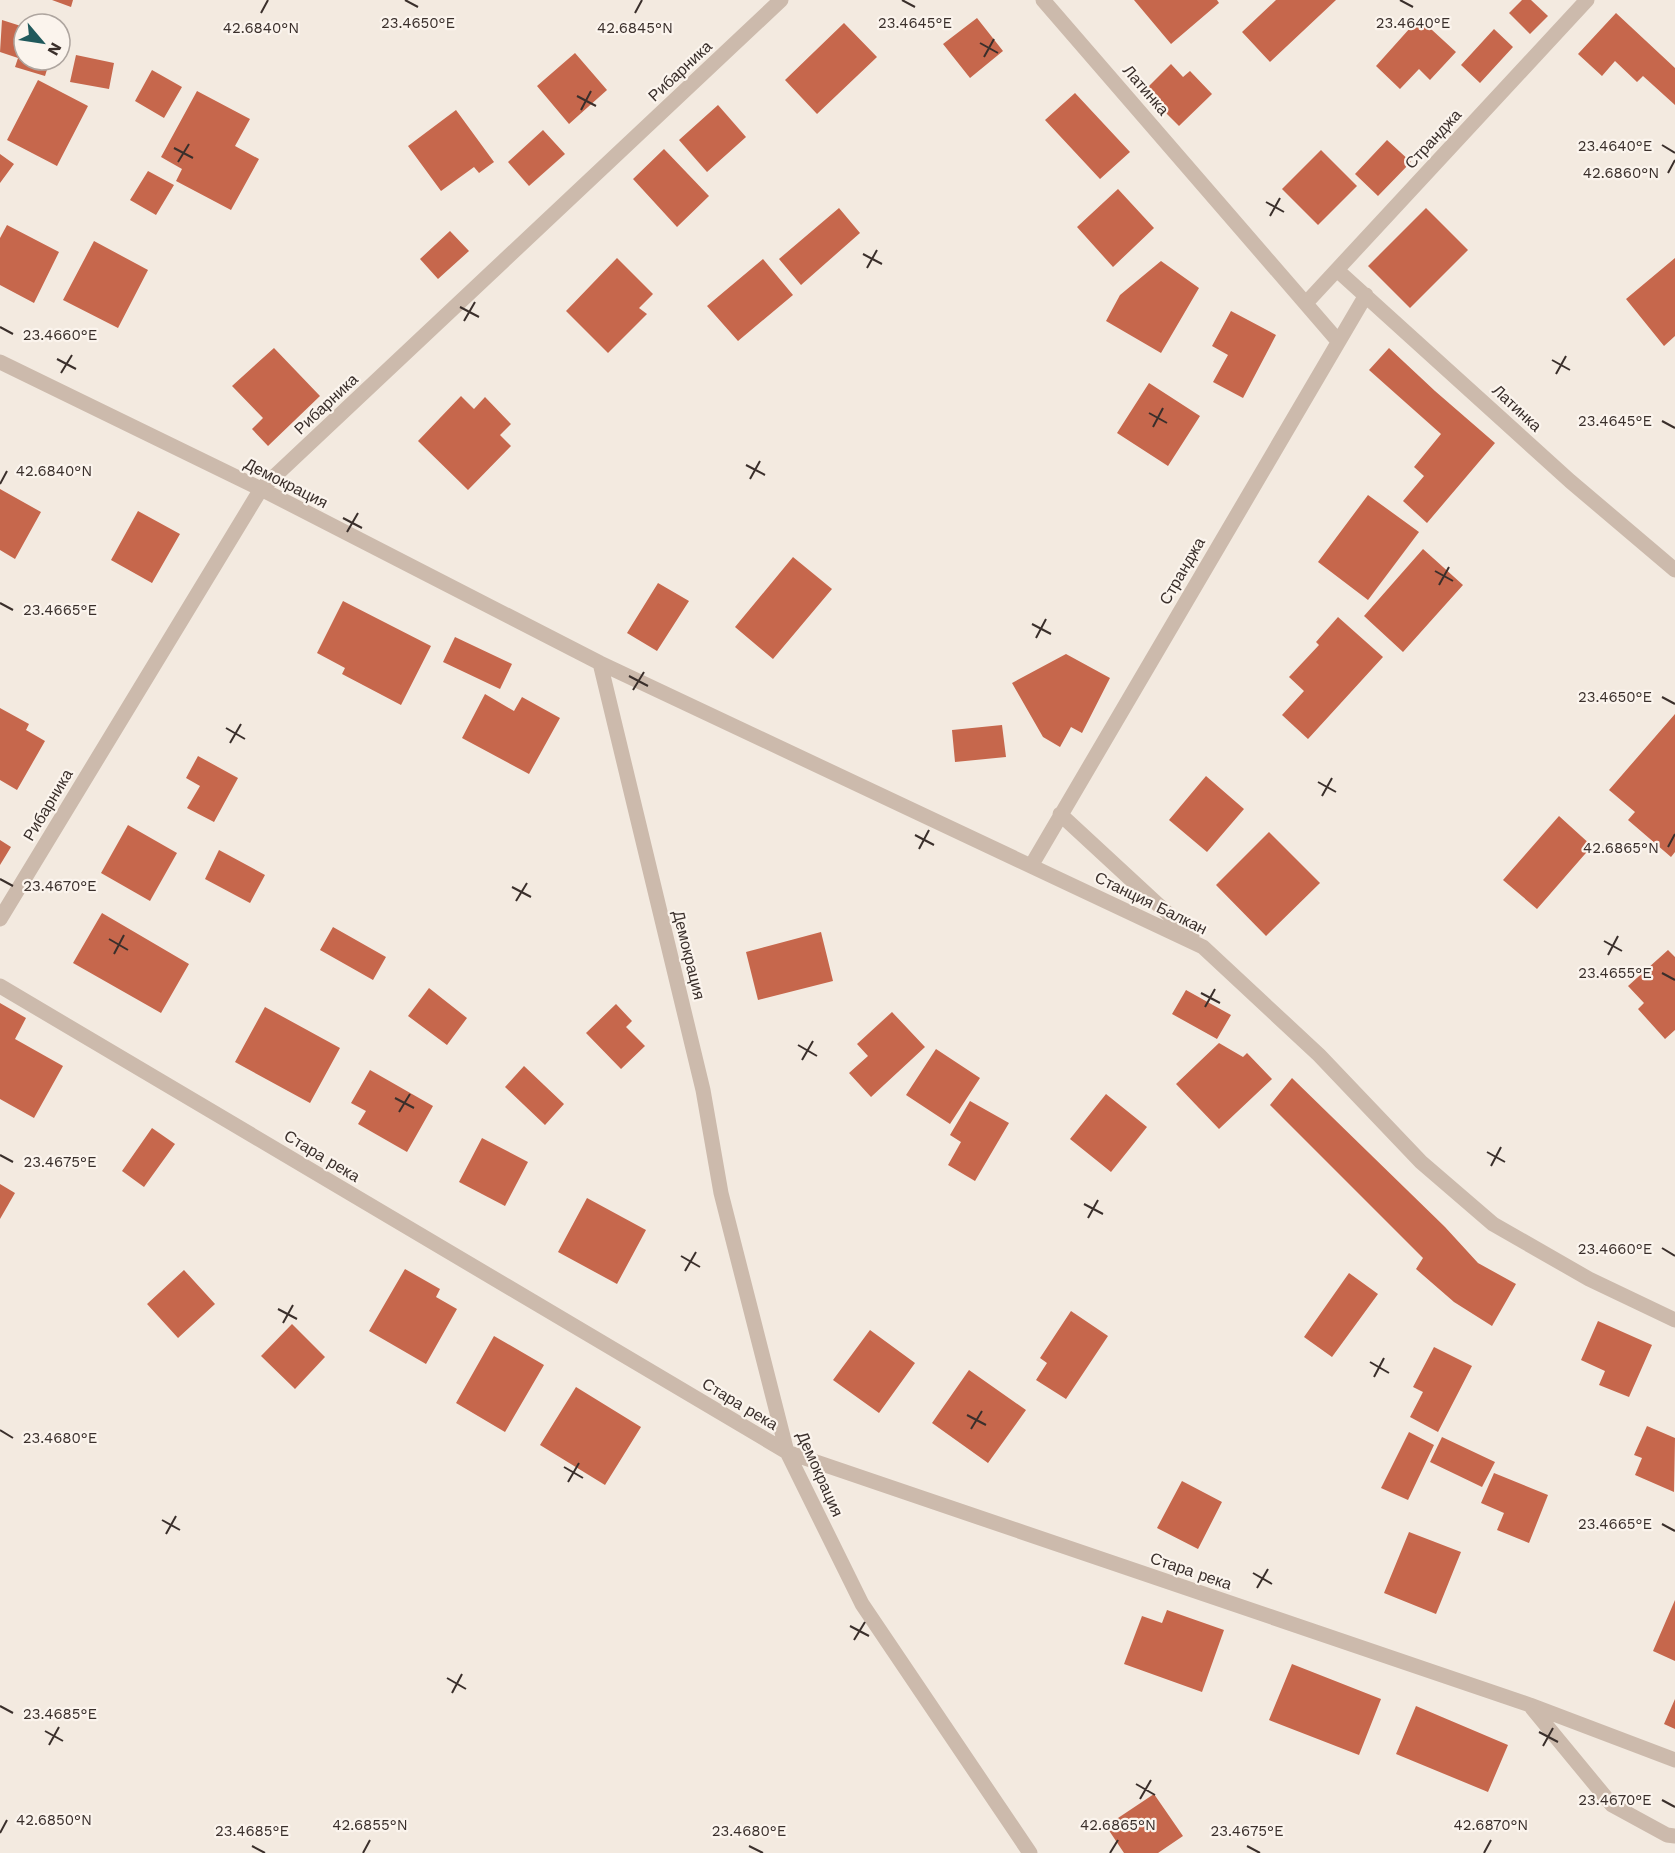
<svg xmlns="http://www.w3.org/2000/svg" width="1675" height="1853" font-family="'Work Sans',sans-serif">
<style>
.building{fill:#c6674c}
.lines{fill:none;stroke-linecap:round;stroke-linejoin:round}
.street{stroke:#ccbaac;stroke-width:15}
.ticks{fill:none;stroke:#3a2f2b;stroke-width:2}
.labels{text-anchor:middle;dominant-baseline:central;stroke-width:4.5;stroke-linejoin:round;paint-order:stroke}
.street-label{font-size:16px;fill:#3a2f2b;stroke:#fbf4ed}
.ticks-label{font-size:15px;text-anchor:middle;fill:#3a2f2b;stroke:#fbf4ed;stroke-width:4.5;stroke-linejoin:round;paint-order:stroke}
</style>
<rect width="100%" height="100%" fill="#f3eae0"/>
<path class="building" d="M52,0H73L71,7Z
M1134,0H1217L1219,3L1171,44Z
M1276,0H1336L1270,62L1242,32Z
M1522,0H1531L1548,16L1530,34L1509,13Z
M1616,13L1675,68V105L1643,76L1637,82L1615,61L1602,76L1578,54Z
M977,18L1003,51L970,78L943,44Z
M1419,18L1456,52L1430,80L1419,69L1400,89L1376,66Z
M2,20L24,27V60H50L45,76L15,67L18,58L0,52Z
M844,23L877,57L817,114L785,80Z
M1494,29L1513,47L1480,83L1461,65Z
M575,53L607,90L569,124L537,86Z
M76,55L114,63L109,89L70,82Z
M1171,64L1183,77L1190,71L1212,94L1179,126L1144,91Z
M152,70L182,87L164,118L135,101Z
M38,80L88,106L57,166L7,140Z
M197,91L250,119L235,146L259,159L231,210L176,181L182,169L161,157Z
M1075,93L1130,152L1100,179L1045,120Z
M718,105L746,137L707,172L679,140Z
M456,110L494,162L479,173L474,167L441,191L408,146Z
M543,130L565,154L529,186L508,162Z
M1387,140L1411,162L1378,196L1355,174Z
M664,149L709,196L677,227L633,179Z
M1321,150L1357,186L1318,225L1282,189Z
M0,154L14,164L0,183Z
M148,171L174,185L156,215L130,200Z
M1118,189L1154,228L1113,267L1077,227Z
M839,208L860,233L801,285L779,259Z
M1426,208L1468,250L1410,308L1368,266Z
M7,225L59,252L34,303L0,285V238Z
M450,231L469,251L438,279L420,259Z
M94,241L148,270L118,328L63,300Z
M617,258L653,294L639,308L647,314L608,353L566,311Z
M1675,258V336L1664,346L1626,299Z
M763,259L793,295L738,341L707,306Z
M1161,261L1199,288L1161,353L1106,321L1120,295Z
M1231,311L1276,335L1243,398L1213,382L1228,355L1212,346Z
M274,348L320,396L268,446L252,429L263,418L232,386Z
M1389,348L1435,391L1495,443L1427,523L1403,501L1424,476L1414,467L1441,434L1369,370Z
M1149,383L1200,416L1168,466L1117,433Z
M461,396L474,409L485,397L511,424L500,435L511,446L468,490L418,441Z
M0,489L41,512L15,559L0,550Z
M1368,495L1419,532L1368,600L1318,562Z
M138,511L180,534L152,583L111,560Z
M1423,549L1463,585L1403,652L1364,616Z
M793,557L832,589L773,659L735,627Z
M658,583L689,601L657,651L627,633Z
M343,601L431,646L401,705L342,674L345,668L317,653Z
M1338,617L1383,657L1308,739L1282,715L1304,691L1289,677L1319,645L1316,642Z
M455,637L512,664L500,689L443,662Z
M1066,654L1110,678L1082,733L1071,727L1060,747L1043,737L1012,683Z
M485,694L514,711L522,697L560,718L529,774L462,738Z
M0,708L29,724L26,730L45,741L17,790L0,780Z
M1675,714V852L1671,857L1628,820L1635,812L1609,790Z
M1002,725L1006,757L955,762L952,730Z
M198,756L238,778L214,822L187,808L200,786L186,778Z
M1206,776L1244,809L1207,852L1169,820Z
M1559,816L1592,846L1537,909L1503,880Z
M128,825L177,853L150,901L101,873Z
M1269,832L1320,883L1266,936L1216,885Z
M0,840L11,847L0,865Z
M219,850L265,875L250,903L205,879Z
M102,913L189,964L161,1013L73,963Z
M333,927L386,957L373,980L320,950Z
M821,932L833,981L758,1000L746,952Z
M1668,950L1675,957V1030L1665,1039L1638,1009L1644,1003L1628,986Z
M429,988L467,1018L447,1045L408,1016Z
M1186,990L1231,1015L1217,1039L1172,1014Z
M0,1003L26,1018L15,1039L63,1066L34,1118L0,1099Z
M616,1004L632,1021L626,1027L645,1046L621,1069L586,1033Z
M265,1007L340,1048L310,1103L235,1062Z
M892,1012L925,1047L871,1097L849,1073L868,1056L857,1044Z
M1219,1043L1243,1057L1247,1053L1272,1079L1219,1129L1176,1084Z
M936,1049L980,1078L950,1124L906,1095Z
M524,1066L564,1104L545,1125L505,1087Z
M370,1070L433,1106L407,1152L358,1124L366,1111L351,1103Z
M1292,1078L1445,1227L1478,1263L1516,1284L1492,1326L1454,1302L1416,1269L1423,1258L1270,1105Z
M1106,1094L1147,1127L1111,1172L1070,1139Z
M970,1101L1009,1123L975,1181L948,1165L961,1142L950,1135Z
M152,1128L175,1144L144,1187L122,1171Z
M482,1138L528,1162L505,1206L459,1182Z
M0,1184L15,1193L0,1219Z
M587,1198L646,1230L617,1284L558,1252Z
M405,1269L440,1289L436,1297L457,1309L426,1364L369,1331Z
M184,1270L215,1304L178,1338L147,1304Z
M1349,1273L1378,1294L1332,1357L1304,1337Z
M1071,1311L1108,1336L1066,1399L1036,1380L1047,1363L1040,1358Z
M1598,1321L1652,1345L1629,1397L1599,1385L1605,1371L1581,1360Z
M292,1324L325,1357L295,1389L261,1356Z
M870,1330L915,1363L879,1413L833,1380Z
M494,1336L544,1365L505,1432L456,1403Z
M1434,1347L1472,1366L1438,1432L1410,1417L1423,1392L1413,1387Z
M969,1370L1026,1410L988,1463L932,1423Z
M576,1387L641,1427L605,1485L540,1445Z
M1647,1426L1675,1438L1674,1492L1635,1475L1642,1458L1634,1455Z
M1409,1432L1434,1445L1408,1500L1381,1488Z
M1442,1437L1495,1462L1482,1487L1430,1462Z
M1494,1473L1548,1495L1529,1543L1497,1530L1504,1513L1481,1503Z
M1182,1481L1222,1502L1198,1549L1157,1528Z
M1409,1532L1461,1552L1436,1614L1384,1593Z
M1675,1600V1661L1653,1651Z
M1167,1610L1224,1630L1202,1692L1124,1664L1142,1616L1162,1623Z
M1292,1664L1381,1699L1359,1755L1269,1720Z
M1675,1699V1729L1664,1724Z
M1416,1706L1508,1745L1488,1792L1396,1754Z
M1154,1794L1183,1836L1158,1853H1124L1106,1826Z"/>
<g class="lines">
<path class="street" d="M1043,0L1338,341
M1337,270L1570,481L1675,570
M1307,302L1587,0
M0,362L261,489L600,663L1203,947L1319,1055L1421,1162L1493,1224L1589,1279L1675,1320
M600,663L703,1090L721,1193L787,1452L862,1604L1030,1853
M1060,814L1192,936
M1031,866L1366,295
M0,919L261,489L781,0
M0,986L787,1452L1530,1705L1675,1760
M1532,1708L1612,1805L1667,1835L1675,1836"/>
</g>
<path class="ticks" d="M405,0L418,7M902,0L915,7M1400,0L1413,7M261,13L268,0M635,13L642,0M980,43L998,53M984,57L994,39M577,96L596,106M581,110L591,91M1662,145L1675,153M174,148L193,158M178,162L189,144M1668,173L1675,160M1266,202L1284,212M1270,216L1280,198M863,254L882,264M867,268L877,250M460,307L479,317M464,321L475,302M0,327L13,334M57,359L76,369M1552,360L1570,370M61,373L72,355M1556,374L1566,356M1149,413L1167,423M1662,421L1675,428M1153,427L1163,408M746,465L765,475M750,479L760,461M0,484L7,471M343,518L362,528M347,532L358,513M1435,571L1453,581M1439,585L1449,567M0,603L13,610M1032,624L1051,634M1036,638L1046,619M629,676L648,686M633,690L644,672M1662,697L1675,704M226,728L245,739M230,743L241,724M1318,782L1336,792M1322,796L1332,778M915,835L934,845M1668,847L1675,834M919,849L929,830M0,879L13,886M512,887L531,897M516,901L527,883M109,939L128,950M1604,941L1622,951M114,954L124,935M1608,955L1618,936M1662,973L1675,980M1201,993L1220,1003M1205,1007L1215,989M798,1045L817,1056M802,1060L813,1041M395,1098L414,1108M399,1112L410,1094M1487,1152L1505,1162M0,1155L13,1162M1491,1166L1501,1147M1084,1204L1103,1214M1088,1218L1098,1200M1662,1248L1675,1256M681,1256L700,1267M685,1271L696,1252M278,1309L297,1319M283,1323L293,1305M1370,1362L1389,1373M1374,1377L1384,1358M967,1415L986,1425M971,1429L982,1411M0,1430L13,1438M564,1467L583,1478M568,1482L579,1463M162,1520L180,1530M1662,1524L1675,1531M166,1534L176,1516M1253,1573L1272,1584M1257,1588L1268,1569M850,1626L869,1636M854,1640L865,1622M447,1678L466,1689M452,1693L462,1674M0,1706L13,1713M45,1731L63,1741M1539,1732L1558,1742M49,1745L59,1727M1543,1746L1553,1728M1136,1784L1155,1795M1140,1799L1151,1780M1662,1800L1675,1807M0,1833L7,1820M252,1846L265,1853M749,1846L763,1853M1247,1846L1260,1853M363,1853L370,1840M1110,1853L1118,1840M1484,1853L1491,1840"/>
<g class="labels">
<g class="street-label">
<text transform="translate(680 71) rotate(-43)">Рибарника</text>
<text transform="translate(1146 90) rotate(49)">Латинка</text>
<text transform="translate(1433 139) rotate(-47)">Странджа</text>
<text transform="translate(326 404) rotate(-43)">Рибарника</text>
<text transform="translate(1517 408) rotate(43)">Латинка</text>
<text transform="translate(286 483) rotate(27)">Демокрация</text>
<text transform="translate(1182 571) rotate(-60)">Странджа</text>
<text transform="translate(48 805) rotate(-59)">Рибарника</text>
<text transform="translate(1151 903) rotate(26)">Станция Балкан</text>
<text transform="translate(689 955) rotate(76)">Демокрация</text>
<text transform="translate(322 1156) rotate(31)">Стара река</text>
<text transform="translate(740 1404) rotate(31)">Стара река</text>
<text transform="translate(820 1474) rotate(66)">Демокрация</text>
<text transform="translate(1191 1571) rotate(19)">Стара река</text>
</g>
</g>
<g class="ticks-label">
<text x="418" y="28">23.4650°E</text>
<text x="915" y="28">23.4645°E</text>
<text x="1413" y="28">23.4640°E</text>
<text x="261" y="33">42.6840°N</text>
<text x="635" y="33">42.6845°N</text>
<text x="1615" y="151">23.4640°E</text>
<text x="1621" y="178">42.6860°N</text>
<text x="60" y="340">23.4660°E</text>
<text x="1615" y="426">23.4645°E</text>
<text x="54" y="476">42.6840°N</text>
<text x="60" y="615">23.4665°E</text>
<text x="1615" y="702">23.4650°E</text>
<text x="1621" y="853">42.6865°N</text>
<text x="60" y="891">23.4670°E</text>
<text x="1615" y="978">23.4655°E</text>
<text x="60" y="1167">23.4675°E</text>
<text x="1615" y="1254">23.4660°E</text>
<text x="60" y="1443">23.4680°E</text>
<text x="1615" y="1529">23.4665°E</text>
<text x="60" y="1719">23.4685°E</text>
<text x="1615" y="1805">23.4670°E</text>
<text x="54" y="1825">42.6850°N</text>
<text x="370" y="1830">42.6855°N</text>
<text x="1118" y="1830">42.6865°N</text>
<text x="1491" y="1830">42.6870°N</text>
<text x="252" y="1836">23.4685°E</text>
<text x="749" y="1836">23.4680°E</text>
<text x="1247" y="1836">23.4675°E</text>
</g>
<g transform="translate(42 42) rotate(119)"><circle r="28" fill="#fbf4ed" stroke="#aea59f" stroke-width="1.5"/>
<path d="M0-4.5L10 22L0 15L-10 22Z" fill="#20595c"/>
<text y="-9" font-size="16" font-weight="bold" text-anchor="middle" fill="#3a2f2b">N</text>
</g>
</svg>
